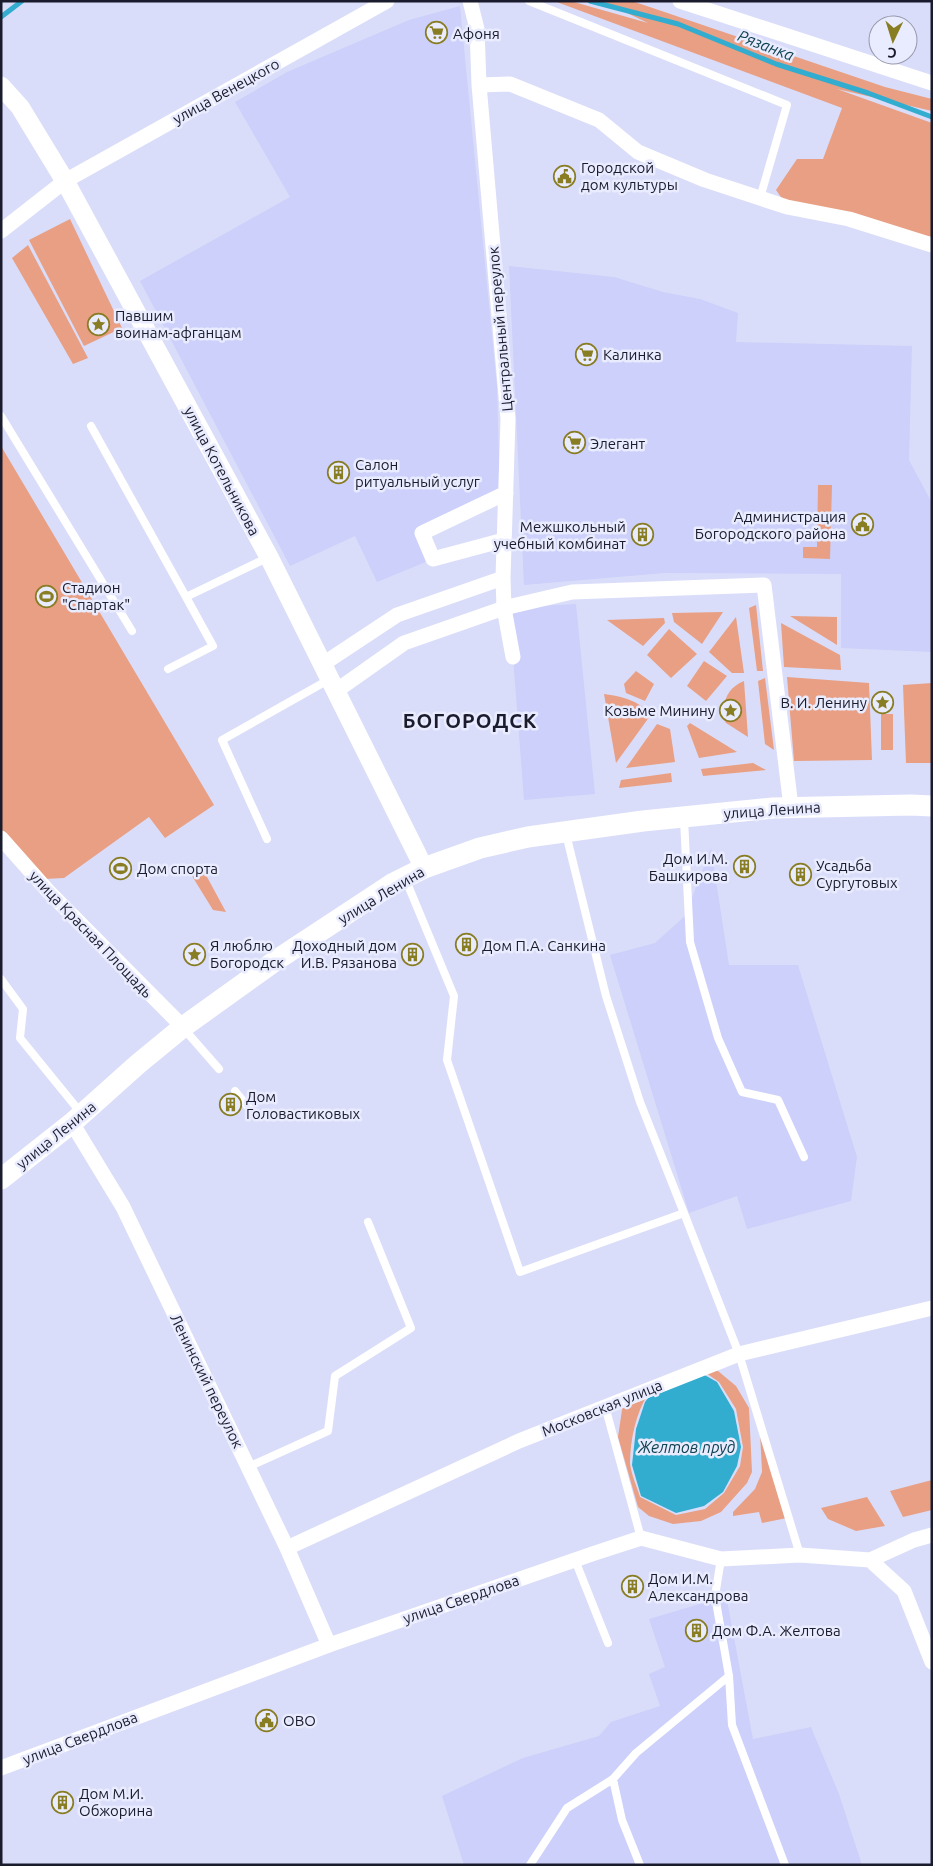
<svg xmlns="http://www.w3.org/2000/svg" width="933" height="1866" font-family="Ubuntu,sans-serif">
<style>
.built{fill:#ccd0fa}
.green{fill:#e89f83}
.water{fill:#32accf}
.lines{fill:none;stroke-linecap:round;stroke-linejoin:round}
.stream{stroke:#32accf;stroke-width:5}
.service{stroke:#fff;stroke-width:8}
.minor{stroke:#fff;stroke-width:15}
.tertiary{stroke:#fff;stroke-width:19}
.secondary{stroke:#fff;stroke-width:21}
.labels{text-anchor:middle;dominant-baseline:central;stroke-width:5;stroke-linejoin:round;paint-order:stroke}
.poi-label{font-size:15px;fill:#1a1b2c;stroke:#e9ebfe;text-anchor:start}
.street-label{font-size:15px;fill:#1a1b2c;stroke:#e9ebfe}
.water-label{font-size:16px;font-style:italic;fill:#0f4251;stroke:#e9ebfe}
.district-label{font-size:20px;font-weight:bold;letter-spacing:1px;fill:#1a1b2c;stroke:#e9ebfe}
</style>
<rect width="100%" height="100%" fill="#daddf9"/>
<path class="built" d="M460,6L497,387L500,496L423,532L433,559L377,582L355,536L290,566L140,281L290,197L235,102L287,72L409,20Z
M509,266L614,277L663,292L700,299L738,313L736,342L912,346L909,460L932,503V652L841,648V574L665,573L524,585Z
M576,604L595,794L524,800L513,657L504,608Z
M711,848L729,965H798L857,1157L851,1201L747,1229L737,1196L689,1213L610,955L655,943L685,916Z
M727,1600L753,1739L811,1727L839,1794L862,1865H464L442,1796L523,1758L599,1736L611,1722L660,1706L649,1674L665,1667L649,1619L703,1603Z"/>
<path class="green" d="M554,1L574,2L648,23L602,1H632L885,87L932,99V111L837,89L932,123V237L909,233L783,200L776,190L797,159H823L842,108Z
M70,219L122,328L84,346L29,240Z
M28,245L88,358L73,364L12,258Z
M1,446L214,805L165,838L149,817L64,878L44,879L1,829Z
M818,485H832L830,559L803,558V547H817Z
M756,605L763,671H757L749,608Z
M723,612L702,644L674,622L672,613Z
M790,616L837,617V645Z
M736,617L744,673H732L709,652Z
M664,618L665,623L643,646L607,620Z
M781,623L840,655L841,670L784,667Z
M669,629L697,654L671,678L647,655Z
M704,661L727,676L706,701L687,686Z
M636,671L654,684L645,701L626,693L624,684Z
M787,677L869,683L872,760L794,761Z
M765,678L774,750L765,744L758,681Z
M744,681L748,737L726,723L723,718L738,717L735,707L731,710L723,709C726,695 730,687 744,681Z
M932,683V763H906L903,685Z
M604,694C621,696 642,701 650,716L616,763Z
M881,714H893V750H881Z
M690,723L737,752L699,758L687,726Z
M657,724L670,729L675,762L626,768Z
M753,763L766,770L703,776L701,769Z
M671,773L672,782L619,788L621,780Z
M200,864L226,912L213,910L192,876Z
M710,1369L718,1371L736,1386L749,1408L752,1472L747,1483L721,1512L701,1521L673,1524L649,1516L638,1507L618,1437L623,1403L648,1394C636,1413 630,1440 630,1463C631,1474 637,1487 640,1497L676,1515L705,1509L724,1493L740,1466L743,1447L736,1409L719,1382L703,1371Z
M760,1432L787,1518L762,1523L759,1512L733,1516V1512L755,1489L762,1472Z
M932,1480V1510L903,1517L890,1491Z
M867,1497L885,1526L856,1531L828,1519L821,1508Z"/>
<path class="water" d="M701,1373L717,1382L734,1411L741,1447L737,1466L723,1492L704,1506L676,1513L641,1496L632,1465L636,1429L645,1402L652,1393Z"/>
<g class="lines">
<path class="stream" d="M590,1L678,24L776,64L868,93L932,117
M1,17L22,1"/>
<path class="service" d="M529,1L787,105L760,198
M1,416L132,631
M91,426L186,597L269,557
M168,669L213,646L186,597
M684,819L690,942L718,1038L742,1092L778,1100L804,1157
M267,839L222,740L330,679
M405,878L454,996L447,1060L520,1272L684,1213L640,1102L606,996L566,834
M1,979L23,1009L20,1038L81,1113
M184,1029L219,1069
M235,1091L249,1108
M684,1213L739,1354L800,1555
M605,1406L641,1538
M248,1467L328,1431L335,1376L411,1328L368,1222
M721,1559L715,1596L729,1676L732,1725L785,1865
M575,1560L608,1643
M530,1865L567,1808L613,1779
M640,1865L622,1820L613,1779L636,1753L729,1676"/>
<path class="minor" d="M470,1L477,29L479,85L508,419L503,578L504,608L513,657
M680,1L932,83
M479,85L510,84L599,120L638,152L705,180L787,207L849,219L932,245
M1,231L65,181L387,1
M504,540L433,559L422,533L506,493
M323,664L397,615L503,578
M336,691L404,643L504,608L572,592L764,585L791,807
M1,838L48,891L183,1027
M72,1123L123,1207L287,1548L329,1645
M287,1548L519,1441L739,1354L932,1308
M870,1560L904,1591L932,1662
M1,1768L329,1645L595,1553L641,1538L721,1559L800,1555L870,1560L914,1540L932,1535"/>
<path class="tertiary" d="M1,86L20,107L65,181L269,557L424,868"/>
<path class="secondary" d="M1,1179L72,1123L138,1064L183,1027L275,961L392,884L424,868L480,848L528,837L643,821L773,808L911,805L932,806"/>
</g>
<defs>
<symbol id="supermarket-ring" viewBox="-11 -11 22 22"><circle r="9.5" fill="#e9ebfe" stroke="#897d23" stroke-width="1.5"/><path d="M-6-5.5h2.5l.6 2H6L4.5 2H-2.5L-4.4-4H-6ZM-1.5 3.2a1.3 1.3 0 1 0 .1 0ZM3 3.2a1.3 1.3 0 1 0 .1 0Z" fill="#897d23"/></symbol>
<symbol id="civic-ring" viewBox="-11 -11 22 22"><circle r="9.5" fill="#e9ebfe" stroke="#897d23" stroke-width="1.5"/><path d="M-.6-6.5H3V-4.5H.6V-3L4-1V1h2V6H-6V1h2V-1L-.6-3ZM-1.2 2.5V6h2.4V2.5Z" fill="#897d23"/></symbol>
<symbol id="sight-ring" viewBox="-11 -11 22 22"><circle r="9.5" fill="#e9ebfe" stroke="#897d23" stroke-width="1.5"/><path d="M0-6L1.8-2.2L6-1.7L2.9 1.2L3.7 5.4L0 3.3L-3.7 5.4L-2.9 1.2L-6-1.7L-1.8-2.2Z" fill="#897d23"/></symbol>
<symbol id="building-ring" viewBox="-11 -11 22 22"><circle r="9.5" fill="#e9ebfe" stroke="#897d23" stroke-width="1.5"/><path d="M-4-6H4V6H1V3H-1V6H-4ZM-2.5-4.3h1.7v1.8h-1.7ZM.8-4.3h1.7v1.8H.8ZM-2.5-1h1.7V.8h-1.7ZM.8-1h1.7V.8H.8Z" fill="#897d23"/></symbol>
<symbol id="stadium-ring" viewBox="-11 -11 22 22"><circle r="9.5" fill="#e9ebfe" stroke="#897d23" stroke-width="1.5"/><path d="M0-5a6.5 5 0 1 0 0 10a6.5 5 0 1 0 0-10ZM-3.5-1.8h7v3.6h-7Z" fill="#897d23"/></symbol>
</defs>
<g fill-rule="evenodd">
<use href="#supermarket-ring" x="424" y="20" width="25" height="25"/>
<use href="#civic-ring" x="552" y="164" width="25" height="25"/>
<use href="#sight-ring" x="86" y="312" width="25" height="25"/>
<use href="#supermarket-ring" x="574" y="342" width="25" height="25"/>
<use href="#supermarket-ring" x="562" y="430" width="25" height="25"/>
<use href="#building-ring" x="326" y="460" width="25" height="25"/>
<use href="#civic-ring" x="850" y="512" width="25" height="25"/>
<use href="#building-ring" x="630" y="522" width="25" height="25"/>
<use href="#stadium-ring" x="34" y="584" width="25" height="25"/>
<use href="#sight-ring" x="870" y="690" width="25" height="25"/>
<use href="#sight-ring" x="718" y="698" width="25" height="25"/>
<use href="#building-ring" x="732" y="854" width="25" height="25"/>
<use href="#stadium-ring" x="108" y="856" width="25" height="25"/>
<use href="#building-ring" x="788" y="862" width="25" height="25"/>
<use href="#building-ring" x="454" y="932" width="25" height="25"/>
<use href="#sight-ring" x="182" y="942" width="25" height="25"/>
<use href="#building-ring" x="400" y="942" width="25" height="25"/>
<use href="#building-ring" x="218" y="1092" width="25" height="25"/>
<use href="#building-ring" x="620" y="1574" width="25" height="25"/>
<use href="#building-ring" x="684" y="1618" width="25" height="25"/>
<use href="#civic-ring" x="254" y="1708" width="25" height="25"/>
<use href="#building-ring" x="50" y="1790" width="25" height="25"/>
</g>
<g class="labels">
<g class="poi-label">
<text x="453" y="33">Афоня</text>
<text x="581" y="167">Городской<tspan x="581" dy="17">дом культуры</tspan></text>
<text x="115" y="315">Павшим<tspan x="115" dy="17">воинам-афганцам</tspan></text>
<text x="603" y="354">Калинка</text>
<text x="590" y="443">Элегант</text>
<text x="355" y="464">Салон<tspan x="355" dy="17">ритуальный услуг</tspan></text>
<text x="846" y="516" text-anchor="end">Администрация<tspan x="846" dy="17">Богородского района</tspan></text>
<text x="626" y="526" text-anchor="end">Межшкольный<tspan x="626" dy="17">учебный комбинат</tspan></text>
<text x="62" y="587">Стадион<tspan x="62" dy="17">"Спартак"</tspan></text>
<text x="867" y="702" text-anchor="end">В. И. Ленину</text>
<text x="715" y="710" text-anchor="end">Козьме Минину</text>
<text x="728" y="858" text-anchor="end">Дом И.М.<tspan x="728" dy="17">Башкирова</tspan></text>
<text x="816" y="865">Усадьба<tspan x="816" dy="17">Сургутовых</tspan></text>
<text x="137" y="868">Дом спорта</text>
<text x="210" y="945">Я люблю<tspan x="210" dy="17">Богородск</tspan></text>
<text x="397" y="945" text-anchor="end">Доходный дом<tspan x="397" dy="17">И.В. Рязанова</tspan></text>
<text x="482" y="945">Дом П.А. Санкина</text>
<text x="246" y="1096">Дом<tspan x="246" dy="17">Головастиковых</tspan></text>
<text x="648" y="1578">Дом И.М.<tspan x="648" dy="17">Александрова</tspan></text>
<text x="712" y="1630">Дом Ф.А. Желтова</text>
<text x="283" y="1720">ОВО</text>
<text x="79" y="1793">Дом М.И.<tspan x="79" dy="17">Обжорина</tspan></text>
</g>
<g class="street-label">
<text transform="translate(226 91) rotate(-29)">улица Венецкого</text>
<text transform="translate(500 329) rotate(-95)">Центральный переулок</text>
<text transform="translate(222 471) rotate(62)">улица Котельникова</text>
<text transform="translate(772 810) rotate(-4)">улица Ленина</text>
<text transform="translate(381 895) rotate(-31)">улица Ленина</text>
<text transform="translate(91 934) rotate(46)">улица Красная Площадь</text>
<text transform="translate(56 1135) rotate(-39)">улица Ленина</text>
<text transform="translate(207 1381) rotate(64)">Ленинский переулок</text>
<text transform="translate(602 1408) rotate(-22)">Московская улица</text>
<text transform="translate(461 1599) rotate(-19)">улица Свердлова</text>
<text transform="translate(80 1738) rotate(-21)">улица Свердлова</text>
</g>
<g class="water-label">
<text transform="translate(766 45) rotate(21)">Рязанка</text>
<text x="687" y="1447">Желтов пруд</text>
</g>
<g class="district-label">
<text x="470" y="720">БОГОРОДСК</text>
</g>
</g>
<rect width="933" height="1866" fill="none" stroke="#1a1b2c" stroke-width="5"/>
<g transform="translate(893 40) rotate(184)"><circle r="24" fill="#e9ebfe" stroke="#9698aa"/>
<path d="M0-4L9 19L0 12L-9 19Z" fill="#897d23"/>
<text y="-8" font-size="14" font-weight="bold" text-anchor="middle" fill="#1a1b2c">С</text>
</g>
</svg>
